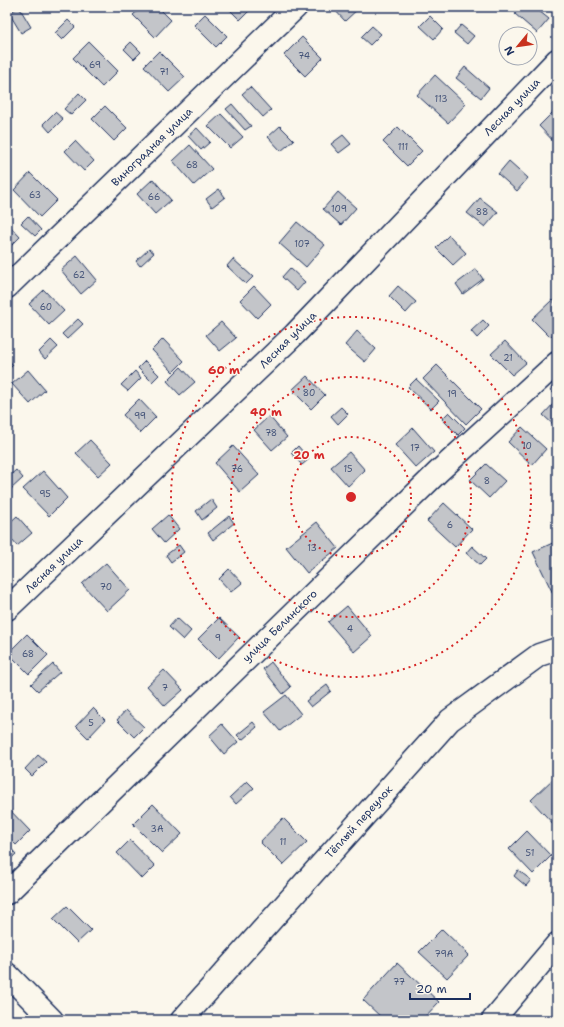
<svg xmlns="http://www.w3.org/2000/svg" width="564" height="1027" font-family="'Shantell Sans',sans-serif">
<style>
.building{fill:#c3c5c9;stroke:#1b2f5e}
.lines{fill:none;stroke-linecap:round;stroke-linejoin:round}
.minor-casing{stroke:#1b2f5e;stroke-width:25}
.minor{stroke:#fbf7ec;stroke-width:22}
.ring{fill:none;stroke:#d62828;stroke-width:2;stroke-dasharray:2 4}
.labels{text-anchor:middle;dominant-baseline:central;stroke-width:3;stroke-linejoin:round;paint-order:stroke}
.number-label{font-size:9px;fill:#455479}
.street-label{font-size:11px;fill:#1b2f5e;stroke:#fbf7ec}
.centre{fill:#d62828;stroke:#fbf7ec;stroke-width:2}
.ring-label{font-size:12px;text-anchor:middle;font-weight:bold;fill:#d62828;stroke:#fbf7ec;stroke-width:3;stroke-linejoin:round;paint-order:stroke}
</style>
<rect width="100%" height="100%" fill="#fbf7ec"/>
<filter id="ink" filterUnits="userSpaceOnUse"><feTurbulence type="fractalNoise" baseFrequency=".025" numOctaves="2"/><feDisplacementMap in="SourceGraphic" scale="8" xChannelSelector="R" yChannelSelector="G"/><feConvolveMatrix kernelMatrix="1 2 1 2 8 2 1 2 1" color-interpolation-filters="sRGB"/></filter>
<g filter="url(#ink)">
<path class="building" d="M19,7L31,27L21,33L9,13Z
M142,7H158L171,20L155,37L133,15Z
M227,7H253L240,20Z
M332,7H360L345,21Z
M521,7H534L549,19L537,33L515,14Z
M205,14L227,36L216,47L194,25Z
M430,16L443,29L434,39L420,26Z
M68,20L75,27L62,40L55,33Z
M461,25L474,36L467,44L454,33Z
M372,26L381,34L370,45L361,37Z
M302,37L323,58L305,76L284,55Z
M89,42L118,71L102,87L73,58Z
M131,42L141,52L134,59L124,49Z
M159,51L185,77L169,92L144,66Z
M465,67L489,88L481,98L456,78Z
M435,75L466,104L448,123L417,95Z
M250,87L271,110L263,117L242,94Z
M79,93L86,100L71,115L64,109Z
M232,104L251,126L245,130L226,109Z
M105,106L127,128L114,141L92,119Z
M557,108V145L539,126Z
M55,112L63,119L50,132L43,124Z
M221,114L243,137L230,148L208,126Z
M280,126L294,140L281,151L268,137Z
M398,127L422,151L407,166L383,142Z
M197,128L210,142L201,150L188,136Z
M343,135L351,144L339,153L331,144Z
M75,141L94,161L84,171L65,151Z
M190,145L212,169L194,185L173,161Z
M509,161L528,178L517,191L498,174Z
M30,173L57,200L40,217L14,190Z
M153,179L171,200L155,214L137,194Z
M219,189L225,197L212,207L206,199Z
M338,192L356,208L341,225L323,209Z
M480,198L498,212L485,227L467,213Z
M28,216L41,230L35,236L21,223Z
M297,222L325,245L306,267L279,243Z
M7,223L20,237L7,250Z
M449,235L466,253L453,265L436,248Z
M149,249L154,253L140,266L136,261Z
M77,256L97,280L81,294L61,270Z
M233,259L253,277L246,284L227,266Z
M290,268L305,282L297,291L282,277Z
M476,269L483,279L463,294L456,284Z
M254,286L271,304L257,318L240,300Z
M398,286L416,302L406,313L389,296Z
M44,290L64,311L49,325L29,304Z
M552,300L557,306V330L550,337L532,319Z
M78,319L83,324L67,339L62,334Z
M483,320L489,326L477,338L471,331Z
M221,322L236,338L220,351L206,335Z
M357,331L376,349L365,362L345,345Z
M163,339L184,361L173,372L152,350Z
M51,340L58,347L45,359L39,352Z
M505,341L526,363L512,375L491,354Z
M7,358L13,365L7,371Z
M145,361L159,375L152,382L138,368Z
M437,365L481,409L466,424L423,379Z
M181,367L195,382L180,395L167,381Z
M28,370L45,390L30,404L12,384Z
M135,371L141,378L128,391L121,385Z
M307,376L325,395L311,409L292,390Z
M416,379L439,401L431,409L408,387Z
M556,382L557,383V396L550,390Z
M139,399L156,417L140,433L123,415Z
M555,402L557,403V428L543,415Z
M341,407L348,414L338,424L331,416Z
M449,412L465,428L458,435L442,419Z
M269,416L287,437L272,450L254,430Z
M522,427L546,449L532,465L508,442Z
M413,428L434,452L416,468L395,445Z
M90,440L112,463L98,476L76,453Z
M233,446L259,475L240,492L215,463Z
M298,446L309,459L302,465L291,453Z
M349,452L365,470L348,486L331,467Z
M486,464L505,481L489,498L470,480Z
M16,470L23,478L10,490L7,486V478Z
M43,471L67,498L49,516L23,489Z
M211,499L217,508L202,520L196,511Z
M444,503L472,529L455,547L427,521Z
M168,515L179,529L164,543L152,529Z
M17,516L32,533L17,546L7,534V525Z
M229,516L234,523L213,540L208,533Z
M317,522L338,548L307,573L286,547Z
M557,541V602L533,552Z
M179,545L184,552L171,562L166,555Z
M472,546L486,559L480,565L466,553Z
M106,563L130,590L107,611L82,584Z
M229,569L242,583L231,592L219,579Z
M347,606L372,636L354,652L328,622Z
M177,618L191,631L183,640L169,627Z
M219,618L239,637L218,659L198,639Z
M27,634L48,655L29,674L8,653Z
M271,662L291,687L283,694L263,669Z
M53,664L60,672L38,691L31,684Z
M164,670L183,690L165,706L147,686Z
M327,685L331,691L311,707L306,701Z
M286,695L301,714L280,731L264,712Z
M93,708L105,720L88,738L76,726Z
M126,710L144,727L134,737L117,720Z
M253,722L257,727L242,740L237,735Z
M222,724L238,742L224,754L209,736Z
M38,755L46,762L32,776L25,769Z
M557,775V828L531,800Z
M247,781L254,788L236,804L230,797Z
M153,804L182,834L162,853L133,824Z
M7,807L30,831L16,845L7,836Z
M283,818L307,842L283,865L260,842Z
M527,831L551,856L533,874L509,849Z
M130,840L155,866L142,879L117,853Z
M7,844L16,854L7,862Z
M518,870L531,880L526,886L514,876Z
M67,906L91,930L77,943L53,919Z
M442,929L469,955L447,978L419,952Z
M397,963L439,1002L422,1020H384L363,1000Z"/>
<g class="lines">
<defs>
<path id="minor" d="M7,287L296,7
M7,609L295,334L557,60
M7,893L438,472L557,363
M7,974L52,1020
M182,1020L450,720L539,655L557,649
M493,1020L557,944"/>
</defs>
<use href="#minor" class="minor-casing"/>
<use href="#minor" class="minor"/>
</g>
</g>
<g class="ring">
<circle cx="351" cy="497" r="60"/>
<circle cx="351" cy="497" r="120"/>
<circle cx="351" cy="497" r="180"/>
</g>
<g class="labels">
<g class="number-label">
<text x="304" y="56">74</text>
<text x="95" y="65">69</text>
<text x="164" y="72">71</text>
<text x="441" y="99">113</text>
<text x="403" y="147">111</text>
<text x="192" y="165">68</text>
<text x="35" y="195">63</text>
<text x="154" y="197">66</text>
<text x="339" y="209">109</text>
<text x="482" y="212">88</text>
<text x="302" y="244">107</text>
<text x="79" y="275">62</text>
<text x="46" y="307">60</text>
<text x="508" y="358">21</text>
<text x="309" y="393">80</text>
<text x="452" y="394">19</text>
<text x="140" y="416">99</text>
<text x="271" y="433">78</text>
<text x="527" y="446">10</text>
<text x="415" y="448">17</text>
<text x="237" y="469">76</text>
<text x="348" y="469">15</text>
<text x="487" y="481">8</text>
<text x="45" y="494">95</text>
<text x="450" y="525">6</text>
<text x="312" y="548">13</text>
<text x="106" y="587">70</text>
<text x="350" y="629">4</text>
<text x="218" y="638">9</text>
<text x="28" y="654">68</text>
<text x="165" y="688">7</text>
<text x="91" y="723">5</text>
<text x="157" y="829">3А</text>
<text x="283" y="842">11</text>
<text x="530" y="853">51</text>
<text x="444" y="954">79А</text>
<text x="399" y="982">77</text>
</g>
<g class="street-label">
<text transform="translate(512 107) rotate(-46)">Лесная улица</text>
<text transform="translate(152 147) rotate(-44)">Виноградная улица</text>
<text transform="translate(288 340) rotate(-45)">Лесная улица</text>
<text transform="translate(54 565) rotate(-44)">Лесная улица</text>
<text transform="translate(280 626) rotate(-44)">улица Белинского</text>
<text transform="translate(359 822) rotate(-48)">Тёплый переулок</text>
</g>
</g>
<circle cx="351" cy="497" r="6" class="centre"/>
<g class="ring-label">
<text x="224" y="374">60 m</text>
<text x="266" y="416">40 m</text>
<text x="309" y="459">20 m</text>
</g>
<rect width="564" height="1027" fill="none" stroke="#fbf7ec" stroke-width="24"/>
<rect x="12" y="12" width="540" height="1003" fill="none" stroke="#1b2f5e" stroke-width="1.5" filter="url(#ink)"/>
<g transform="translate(518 46) rotate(241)"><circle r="19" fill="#fbf7ec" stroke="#a1a7b3"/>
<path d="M0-3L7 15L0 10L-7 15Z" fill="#c8321e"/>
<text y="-6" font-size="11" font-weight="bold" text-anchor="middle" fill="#1b2f5e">N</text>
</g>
<path d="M410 993v6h60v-6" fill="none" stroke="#1b2f5e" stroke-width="2"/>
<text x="416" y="993" font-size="12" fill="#1b2f5e" stroke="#fbf7ec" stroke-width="3" paint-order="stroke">20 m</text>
</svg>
